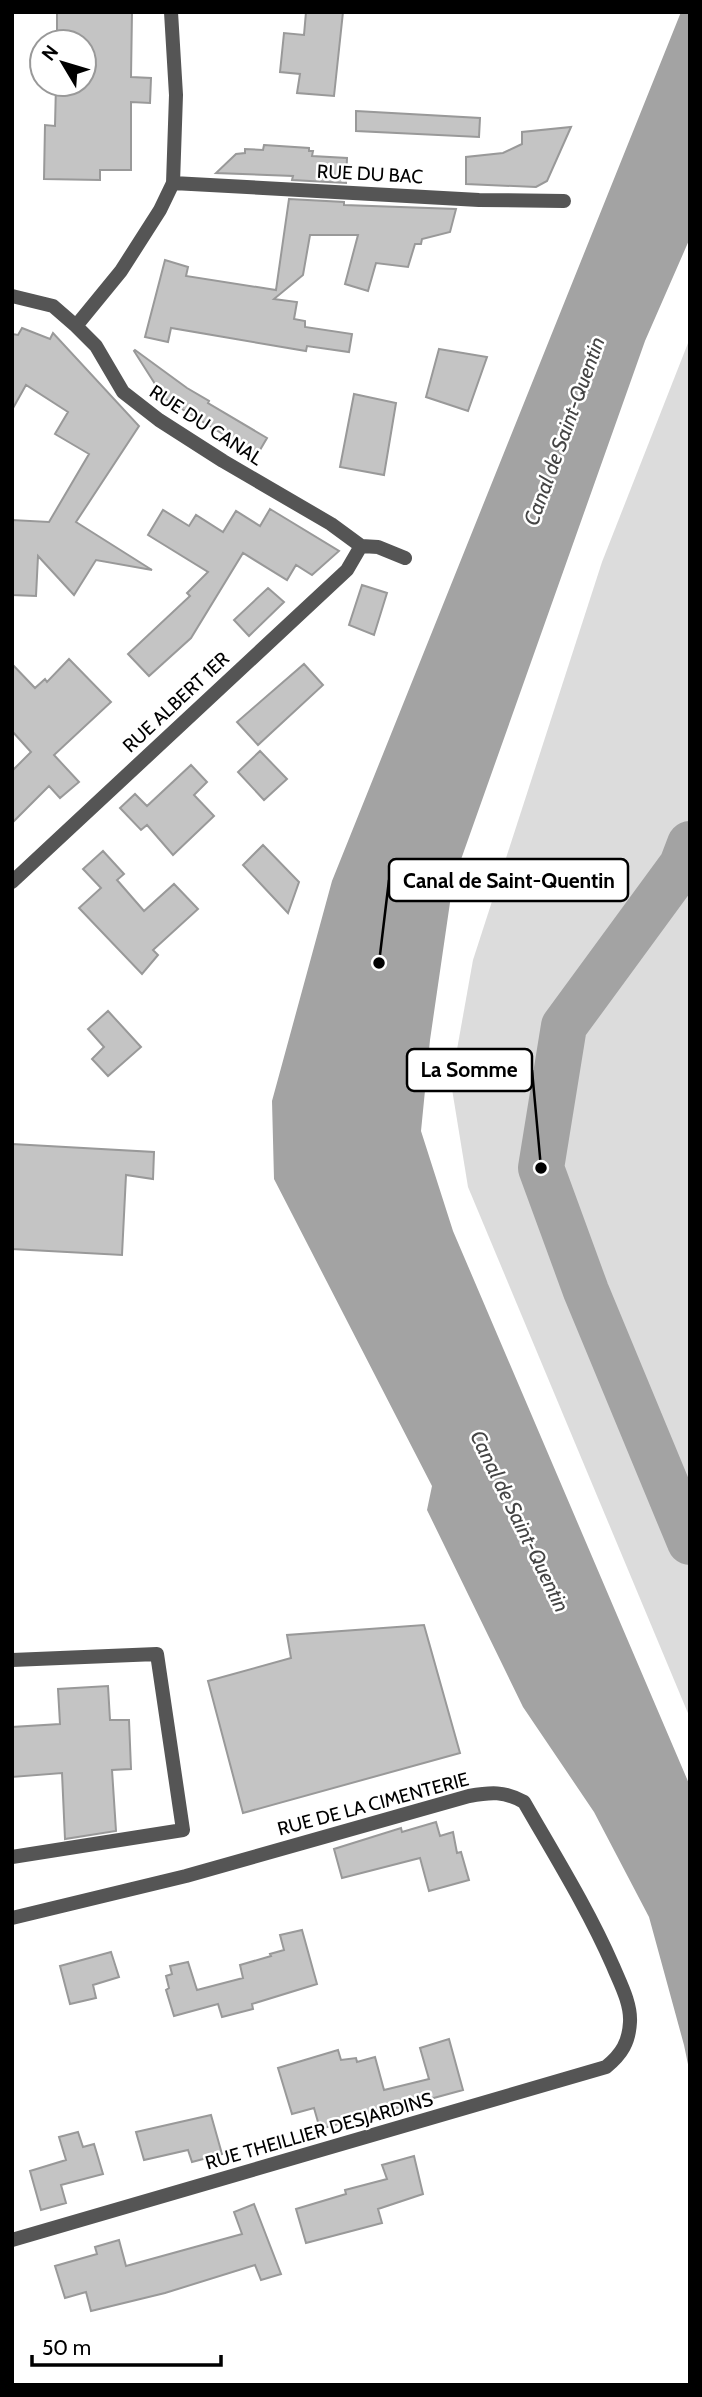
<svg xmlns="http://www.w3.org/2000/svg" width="702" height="2397" font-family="Cabin,sans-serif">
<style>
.green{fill:#dcdcdc}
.water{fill:#a3a3a3}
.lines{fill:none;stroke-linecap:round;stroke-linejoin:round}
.river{stroke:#a3a3a3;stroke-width:46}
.building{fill:#c4c4c4;stroke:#999;stroke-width:2}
.lane{stroke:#555;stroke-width:14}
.street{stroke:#555;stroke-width:14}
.labels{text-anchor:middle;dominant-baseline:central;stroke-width:5;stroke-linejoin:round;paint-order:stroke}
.street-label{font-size:19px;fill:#000;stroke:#fff}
.water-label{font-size:21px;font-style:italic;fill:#444;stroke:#fff}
.leader{fill:none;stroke:#000;stroke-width:2.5}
.callout-dot{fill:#000;stroke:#fff;stroke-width:2.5}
.callout{fill:#fff;stroke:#000;stroke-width:2.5}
.callout-label{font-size:21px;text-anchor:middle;font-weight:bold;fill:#000}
</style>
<rect width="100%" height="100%" fill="#fff"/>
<path class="green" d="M690,338V1718L468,1187L451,1083L473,960L602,562Z"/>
<path class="water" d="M681,12H690V238L645,341L453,882L430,1040L421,1131L453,1231L690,1786V2074L684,2045L649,1917L594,1812L523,1707L427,1510L432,1486L274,1179L272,1101L332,881Z"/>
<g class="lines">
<path class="river" d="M690,844L682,865L564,1026L541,1168L586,1291L690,1542"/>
</g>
<path class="building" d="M57,12H132L131,77L151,78L150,103L131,102V170H100V180L44,179L45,125L55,126L56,84H84V42H57Z
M306,12H343L334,96L297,93L300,74L280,72L284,33L304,35Z
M356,111L480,118L479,137L356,131Z
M571,127L547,181L536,187L466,184V157L503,153L522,144V132Z
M264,145L309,148V151H313L312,156L347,158L346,183L292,180L293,176L216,173L236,154L245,153V149L263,150Z
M289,199L344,202V205L456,209L450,232L422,239L421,244H415L408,267L376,263L368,291L345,284L358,235H310L303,275L274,299L297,302L294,319L305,321V327L352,334L349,352L307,346L306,351L171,328L168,342L145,337L165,260L188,267L186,276L276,290Z
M22,328L50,339L53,333L139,426L76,522L152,570L96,560L74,595L38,556L36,596L12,595V520L49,522L89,454L55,434L68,412L26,385L12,410V334L18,335Z
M439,349L487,357L468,411L426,397Z
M135,350L187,388L209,401L208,403L267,438L257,455L164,398L134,351Z
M354,394L396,403L384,475L340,467Z
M270,509L339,551L312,575L296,565L287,580L243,553L191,638L149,676L128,654L190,596L187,593L208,572L148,535L163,510L189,526L196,515L223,532L236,511L260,526Z
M362,585L387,593L374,635L349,625Z
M268,588L284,602L249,636L234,620Z
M69,659L111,702L54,755L79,782L60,798L49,786L12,823V771L31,752L12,731V664L35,688L45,679L47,682Z
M304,664L323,685L258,745L237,722Z
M260,751L287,779L264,800L238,772Z
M191,765L207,782L194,795L214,816L173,855L147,825L141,830L120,808L135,794L147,806Z
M263,845L299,882L288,913L243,865Z
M103,851L124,874L117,880L144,911L174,884L198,909L153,950L158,955L142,974L79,908L101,888L83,869Z
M108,1011L141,1047L108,1076L92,1059L104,1047L88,1029Z
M12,1144L154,1152L153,1179L126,1175L122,1255L12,1249Z
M424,1625L460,1753L243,1813L208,1681L291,1658L287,1635Z
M108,1686L110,1720H129L131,1769L112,1770L116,1831L65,1839L62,1773L12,1777V1727L60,1724L58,1689Z
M436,1822L440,1836L453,1832L457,1853L461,1852L469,1880L429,1891L420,1858L342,1878L334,1849L401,1828L402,1832Z
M302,1930L317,1984L252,2004L253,2009L222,2017L218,2004L174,2016L166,1990L169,1988L166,1976L172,1974L170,1966L188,1962L197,1990L243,1978L240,1965L271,1956L270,1954L284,1950L280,1935Z
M111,1952L119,1977L93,1985L96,1998L70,2004L60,1966Z
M449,2039L463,2090L320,2129L314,2108L292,2114L278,2068L338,2050L341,2060L356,2058L357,2062L375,2057L384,2090L429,2079L420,2048Z
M211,2115L222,2154L192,2162L188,2150L144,2160L136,2132Z
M78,2132L83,2147L94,2144L103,2174L61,2185L66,2203L41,2210L30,2171L66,2160L59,2137Z
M414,2156L423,2194L378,2209L382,2223L306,2243L296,2209L346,2194L345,2190L387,2179L382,2165Z
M254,2204L281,2274L261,2280L255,2265L165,2293L91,2311L86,2292L65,2298L55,2266L97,2254L95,2247L119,2240L126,2266L242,2234L234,2212Z"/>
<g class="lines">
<path class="lane" d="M12,1660L157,1654L183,1830L12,1857"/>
<path class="street" d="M173,183L479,200L564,201
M12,296L53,306L76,326L96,346L123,392L159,420L223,461L331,524L361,546L378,547L405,558
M76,326L121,271L160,210L173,183L176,95L171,12
M12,882L347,570L361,546
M12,1918L186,1876L469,1796C491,1792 504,1791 524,1802C555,1856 588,1909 613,1966C620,1983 631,2003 630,2022C629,2042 622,2054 606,2067L12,2240"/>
</g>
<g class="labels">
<g class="street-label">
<text transform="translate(370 174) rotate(3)">RUE DU BAC</text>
<text transform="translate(206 425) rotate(33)">RUE DU CANAL</text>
<text transform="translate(176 702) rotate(-43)">RUE ALBERT 1ER</text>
<text transform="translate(373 1804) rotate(-15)">RUE DE LA CIMENTERIE</text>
<text transform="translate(319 2131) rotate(-16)">RUE THEILLIER DESJARDINS</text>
</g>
<g class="water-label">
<text transform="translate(564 431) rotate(-70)">Canal de Saint-Quentin</text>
<text transform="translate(520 1521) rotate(64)">Canal de Saint-Quentin</text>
</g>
</g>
<path class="leader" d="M379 963L389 880M541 1168L532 1070"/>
<g class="callout-dot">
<circle cx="379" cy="963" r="7"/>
<circle cx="541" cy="1168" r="7"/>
</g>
<g class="callout">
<rect x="389" y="859" width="239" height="42" rx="7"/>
<rect x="407" y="1049" width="125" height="42" rx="7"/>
</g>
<g class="callout-label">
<text x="509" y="888">Canal de Saint-Quentin</text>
<text x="469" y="1077">La Somme</text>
</g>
<rect width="702" height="2397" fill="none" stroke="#000000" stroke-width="28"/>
<g transform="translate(63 63) rotate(308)"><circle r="33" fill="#ffffff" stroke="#999999" stroke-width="2"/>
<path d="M0-5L12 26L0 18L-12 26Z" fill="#000000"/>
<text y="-10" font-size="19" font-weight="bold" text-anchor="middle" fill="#000000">N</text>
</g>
<path d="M32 2355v10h189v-10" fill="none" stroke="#000000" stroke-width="3.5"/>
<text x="42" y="2355" font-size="21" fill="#000000" stroke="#ffffff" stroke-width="5" paint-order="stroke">50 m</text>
</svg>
